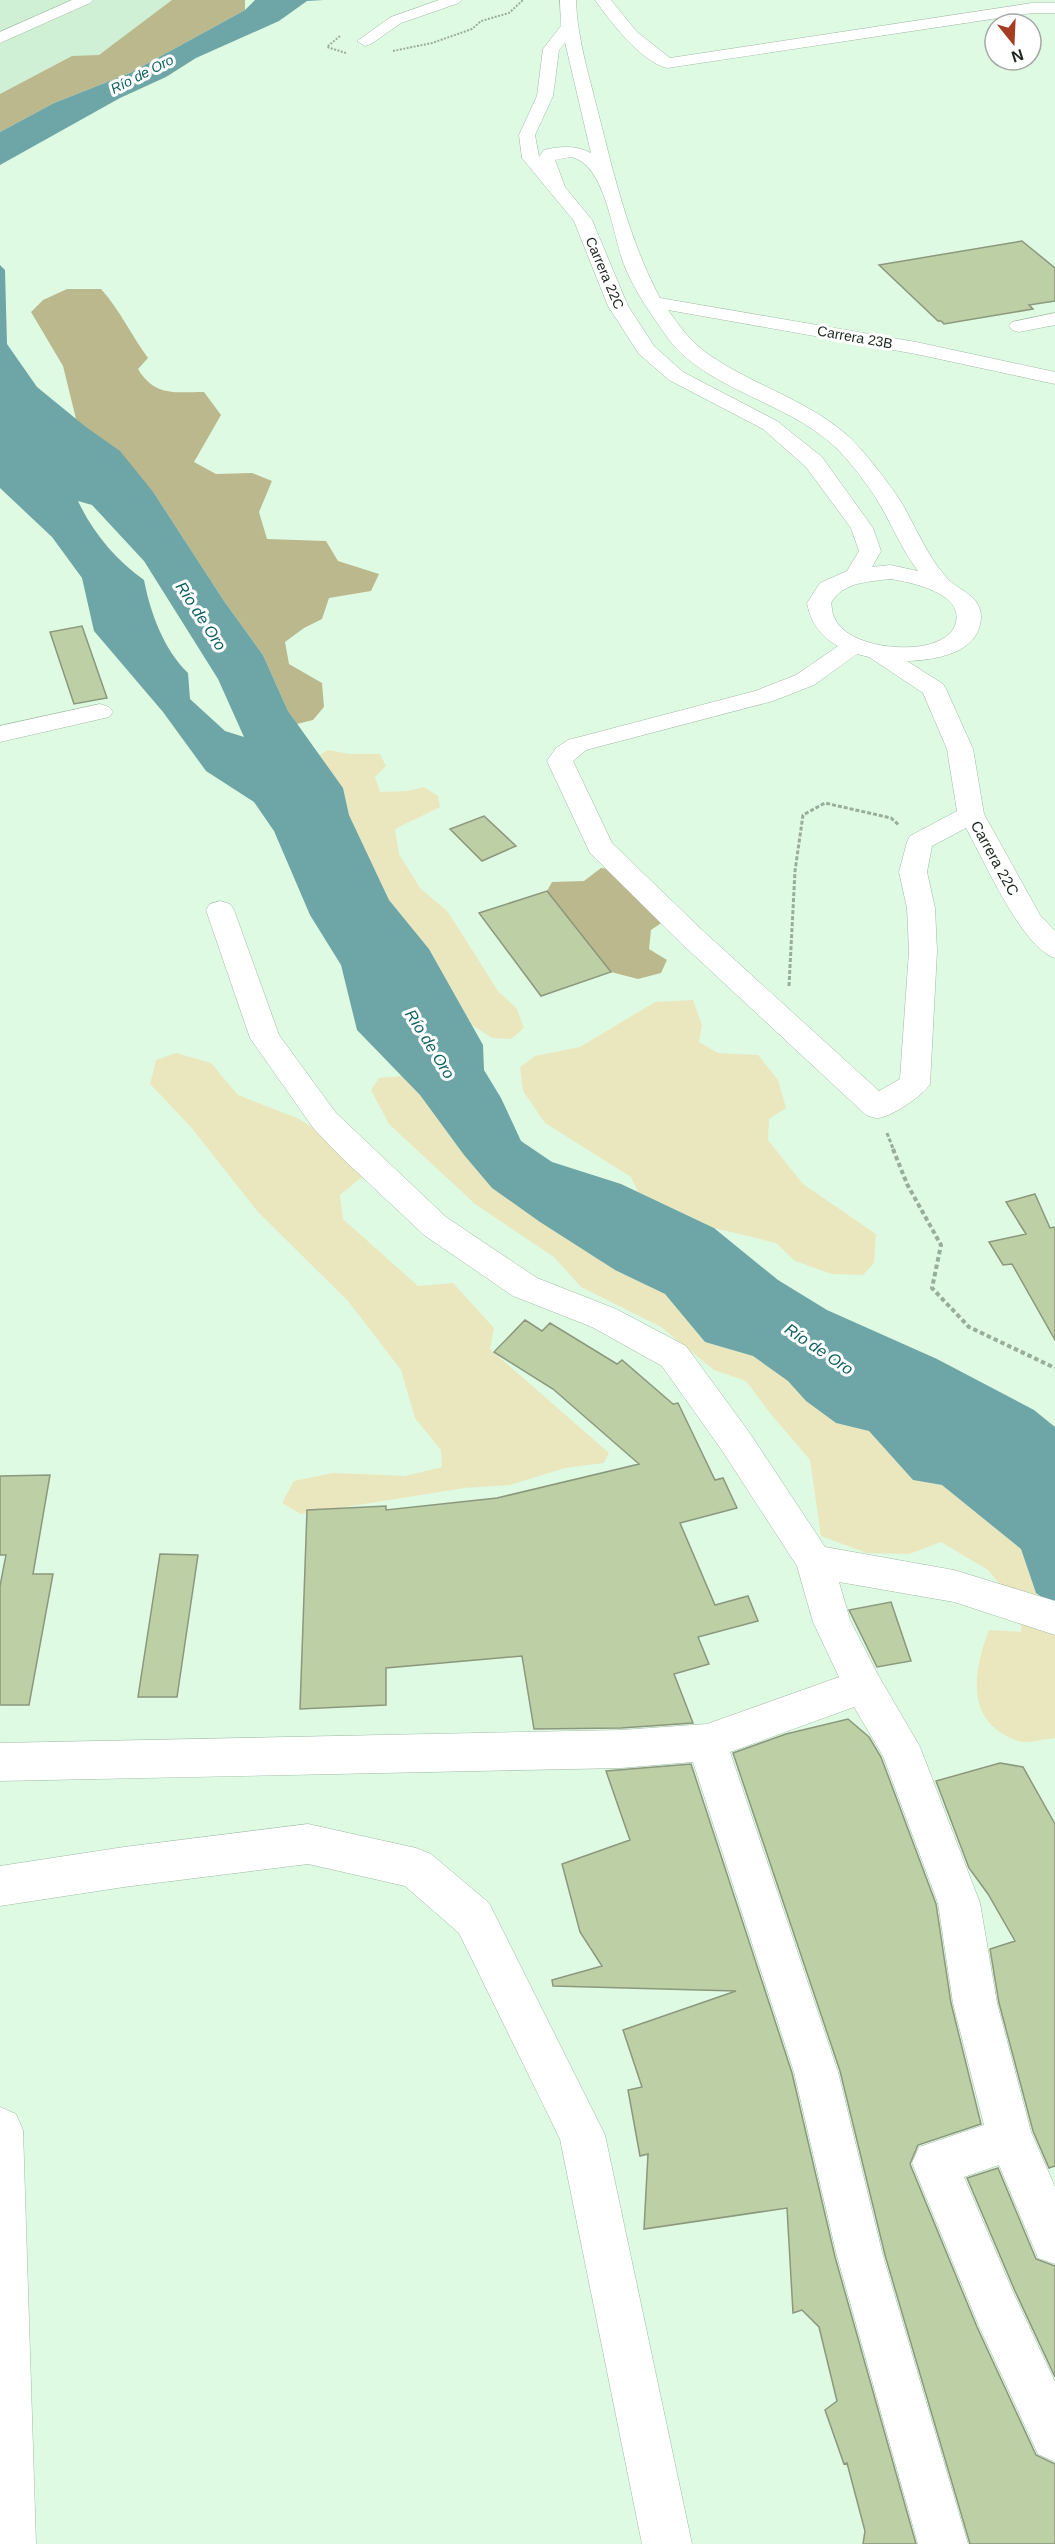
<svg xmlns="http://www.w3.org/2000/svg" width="1055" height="2544" font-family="Arial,sans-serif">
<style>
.built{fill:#cff0d4}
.green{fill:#eae7be}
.forest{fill:#bcb88d}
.water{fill:#6ea6a7;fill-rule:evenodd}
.building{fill:#bccfa5;stroke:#8c987d;stroke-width:1.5}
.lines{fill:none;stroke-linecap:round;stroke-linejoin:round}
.minor-casing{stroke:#a0baa4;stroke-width:1}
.path-far2{stroke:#98ad9b;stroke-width:2;stroke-dasharray:2 1.5;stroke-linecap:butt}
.path-far1{stroke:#98ad9b;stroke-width:3;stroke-dasharray:4 2;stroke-linecap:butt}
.path{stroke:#98ad9b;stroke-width:4;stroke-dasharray:4.5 3;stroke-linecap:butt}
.minor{fill:#fff;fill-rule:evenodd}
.labels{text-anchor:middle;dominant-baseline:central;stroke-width:6;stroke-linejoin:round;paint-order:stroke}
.far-water-label{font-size:14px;font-style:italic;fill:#0f6060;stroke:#fff}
.far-street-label{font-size:14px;fill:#1b251d;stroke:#fff}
.street-label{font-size:15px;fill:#1b251d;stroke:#fff}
.water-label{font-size:16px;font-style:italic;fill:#0f6060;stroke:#fff}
</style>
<rect width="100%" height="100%" fill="#dffae3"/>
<path class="built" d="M0,0H177L99,58L0,100Z"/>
<path class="green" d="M328,750L350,754H380L386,766L375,777L380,792L408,791L424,787L438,796L440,807L395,829L399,854L420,888L448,912L498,991L517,1009L524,1028L511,1039L492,1038L472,1025L429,949L389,900L349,815L343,789L319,755Z
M693,1000L702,1025L699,1042L718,1053L758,1055L778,1080L786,1108L769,1119L768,1140L803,1184L876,1234L874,1263L863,1275L832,1274L795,1261L776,1243L714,1228L638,1192L631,1177L545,1123L523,1091L520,1067L535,1056L580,1047L655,1002Z
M176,1053L211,1063L238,1095L297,1118L350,1149L362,1177L340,1195L343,1219L418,1286L453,1283L494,1328L490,1349L609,1453L604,1463L565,1468L510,1485L465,1488L301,1514L282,1503L294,1481L333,1473L405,1476L442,1467L441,1450L415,1418L401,1370L348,1301L258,1212L191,1127L150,1084L156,1060Z
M402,1076L420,1095L464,1155L493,1188L540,1222L615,1270L665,1294L705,1342L753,1356L789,1381L806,1401L836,1423L869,1431L913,1480L942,1485L1021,1549L1036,1593L1055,1606V1738C1045,1739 1027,1744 1018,1741C964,1722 973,1672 989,1630L1021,1632L1022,1610L988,1570L941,1542L909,1554L867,1553L821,1536L810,1460L770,1413L746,1381L714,1370L661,1327L581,1287L554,1257L475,1204L389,1124L371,1090L379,1078Z"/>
<path class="forest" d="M172,0H245V10L130,73L54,103L0,132V94L72,56L99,55Z
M67,289H101C120,310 131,335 148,358L138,369C155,397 175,392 204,392L221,415L194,462L216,474L252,473L272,481L259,512L267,539L326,541L338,561L379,574L371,591L329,598L322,619L304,628L285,642L289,664L322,683L324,707L313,720L297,724L288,711L263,655L224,601L154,493L76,419L63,366L31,312L43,300Z
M601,868L630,871L668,897L673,915L651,930L649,949L667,960L661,973L638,979L611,972L547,891L552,882L584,881Z"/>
<path class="water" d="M255,0H324L307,1L279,21L196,58L166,77L120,98L0,165V132L54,103L130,73L245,10Z
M0,265L5,270L7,344L37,387L86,427L120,451L154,493L224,601L263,655L288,711L343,788L349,815L389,900L429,949L483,1045L484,1070L501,1098L521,1141L552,1162L621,1184L714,1228L778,1280L827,1310L937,1359L1034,1410L1055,1427V1606L1036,1593L1021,1549L942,1485L913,1480L869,1431L836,1423L806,1401L788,1381L753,1356L705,1342L665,1294L615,1270L540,1222L492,1188L464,1155L420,1095L357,1030L341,965L310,915L274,831L254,802L206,771L163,712L94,631L82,578L52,537L0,488ZM78,501L92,505L144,561L218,679L244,737L225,731L190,699L188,673C164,650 150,612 144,580C116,560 93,533 78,501Z"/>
<path class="building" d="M1022,241L1055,268V301L1029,305L1033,309L944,324L941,321H938L879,265Z
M82,626L107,698L74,704L50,632Z
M484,816L516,846L482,861L450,829Z
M547,891L611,972L541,996L479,913Z
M1035,1194L1050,1228L1055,1227V1340L1012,1264L1003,1265L989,1242L1026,1234L1006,1202Z
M525,1320L542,1331L550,1323L617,1364L622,1360L673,1404L678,1403L715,1480L723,1478L737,1508L680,1523L715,1605L748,1596L758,1621L698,1637L709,1664L674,1674L693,1723L621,1728L534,1729L522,1656L386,1668V1705L300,1709L307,1510L386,1506V1510L497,1498L639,1464L553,1389L494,1352Z
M50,1475L33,1574H53L29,1705H0V1586L6,1555H0V1476Z
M160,1554L198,1555L177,1697H138Z
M891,1602L911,1661L877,1667L849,1610Z
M848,1719L869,1737L881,1757L936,1904L951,2003L981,2124L918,2145L910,2164L977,2327L1036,2455L1055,2464V2544H970L885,2255L840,2071L733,1753L786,1734Z
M1000,1763L1023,1767L1055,1824V2166L1049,2168L1033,2131L999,2003L990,1949L1015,1941L988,1894L969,1868L936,1781Z
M691,1764L792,2073L835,2257L916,2544H863L865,2531L847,2463L844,2464L825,2410L837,2401L819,2327L802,2310L793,2313L787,2208L644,2229L648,2154L640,2156L628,2090L642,2087L623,2030L736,1991L553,1986L552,1980L602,1966L580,1932L562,1864L630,1840L606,1771Z
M998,2168L1036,2259L1055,2266V2377L1015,2291L967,2178Z"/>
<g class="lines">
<defs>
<path id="minor" d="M72,0H93L90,3L0,43V32Z
M439,0H462L459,3L401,23L371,44L365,46L357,41L391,17Z
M560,0H576C577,38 589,75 598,112C614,175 629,240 660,298L916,342L1055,372V384L916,354L668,310C680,327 691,342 708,354C752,385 808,400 848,436C862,448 890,485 900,500C913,522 923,546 938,567C942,571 945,577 950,581C961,591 981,597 981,617C980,654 934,660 907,661L943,684L946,689L973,749L984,814L1040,915L1055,931V958C1022,948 984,860 966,828L932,846L927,872L935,908L937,951L930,1084C924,1095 889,1119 876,1118C872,1117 869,1116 866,1115L682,944L590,853L547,761L556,748L568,740L755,691L796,675L838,646C820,636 811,623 807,603L820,583L847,571L859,551L851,528L806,467L763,429L669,380L639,354L608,306L574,221L522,158L519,135L537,96L543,49L561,26ZM565,42L591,153C576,145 560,146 544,150L539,157L535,135L553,96L559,50ZM571,157C606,163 613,239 625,267C635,292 652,315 667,337C704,389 788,402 834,446C849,460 869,486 879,503C892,525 902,550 918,571L890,565L872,567L881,551L873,528L822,457L777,421L683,372L654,346L628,306L592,220L565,187L555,160ZM890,579C911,582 963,593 956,622C954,630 950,635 942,639C917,655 846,648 834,617C832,613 832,607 831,603C843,582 867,582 890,579ZM857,654L869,657L923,693L947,749L957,811L910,836L907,842L899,872L907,908L909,951L900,1079L879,1091L702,930L612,843L573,761L586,750L773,701L814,685Z
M595,0H611L637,32L670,58L1032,3H1055V13H1032L667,68C640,61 611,22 595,0Z
M1055,313V325L1019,332L1012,330L1009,326L1012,322Z
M100,704L109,707L113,712L109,717L0,742V726Z
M220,901L230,904L234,910L279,1035L336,1113L446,1217L537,1278L616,1309L686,1346L749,1432L825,1547L954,1570L1055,1601V1635L954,1602L839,1582L850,1620L877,1673L920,1747L980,1903L997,2003L1031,2132L1055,2187V2264L1038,2258L999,2165L964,2177L1013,2292L1055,2382V2462L1038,2454L979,2326L912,2163L919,2147L984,2125L953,2003L938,1903L883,1756L854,1707L730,1752L838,2072L883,2256L968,2544H918L837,2256L794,2072L693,1762L621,1768L0,1781V1743L621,1730L707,1724L839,1677L813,1622L797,1566L723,1452L662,1366L592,1327L513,1296L424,1235L341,1157L314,1129L250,1038L206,910L210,904Z
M308,1824L416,1848L431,1854L489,1903L605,2135L692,2544H642L560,2139L459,1933L405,1886L308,1864L124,1887L0,1906V1866L124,1847Z
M0,2107L16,2114L23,2130L36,2544H0Z"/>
</defs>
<use href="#minor" class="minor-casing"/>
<path class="path-far2" d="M340,36L327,47L346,53
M393,51L432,43L472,29L481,21L509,13L523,0"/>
<path class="path-far1" d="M789,986L795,871L803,815L825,803L891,818L899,825
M887,1133L894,1151"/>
<path class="path" d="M893,1149L907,1184L941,1245L932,1288L969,1327L1055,1368"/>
<use href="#minor" class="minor"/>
</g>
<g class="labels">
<g class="far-water-label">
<text transform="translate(142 74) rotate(-27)">Río de Oro</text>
</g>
<g class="far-street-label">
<text transform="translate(605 273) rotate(67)">Carrera 22C</text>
<text transform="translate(855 337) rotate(10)">Carrera 23B</text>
</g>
<g class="street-label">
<text transform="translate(995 858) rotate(61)">Carrera 22C</text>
</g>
<g class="water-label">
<text transform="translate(201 616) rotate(57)">Río de Oro</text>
<text transform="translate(430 1044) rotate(58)">Río de Oro</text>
<text transform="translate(819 1349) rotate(34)">Río de Oro</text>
</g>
</g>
<g transform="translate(1013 42) rotate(162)"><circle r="28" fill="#ffffff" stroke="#a4a8a5" stroke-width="1.5"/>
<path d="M0-4.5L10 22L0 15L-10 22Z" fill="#a63d23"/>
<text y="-9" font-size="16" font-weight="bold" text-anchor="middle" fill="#1b251d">N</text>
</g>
</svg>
